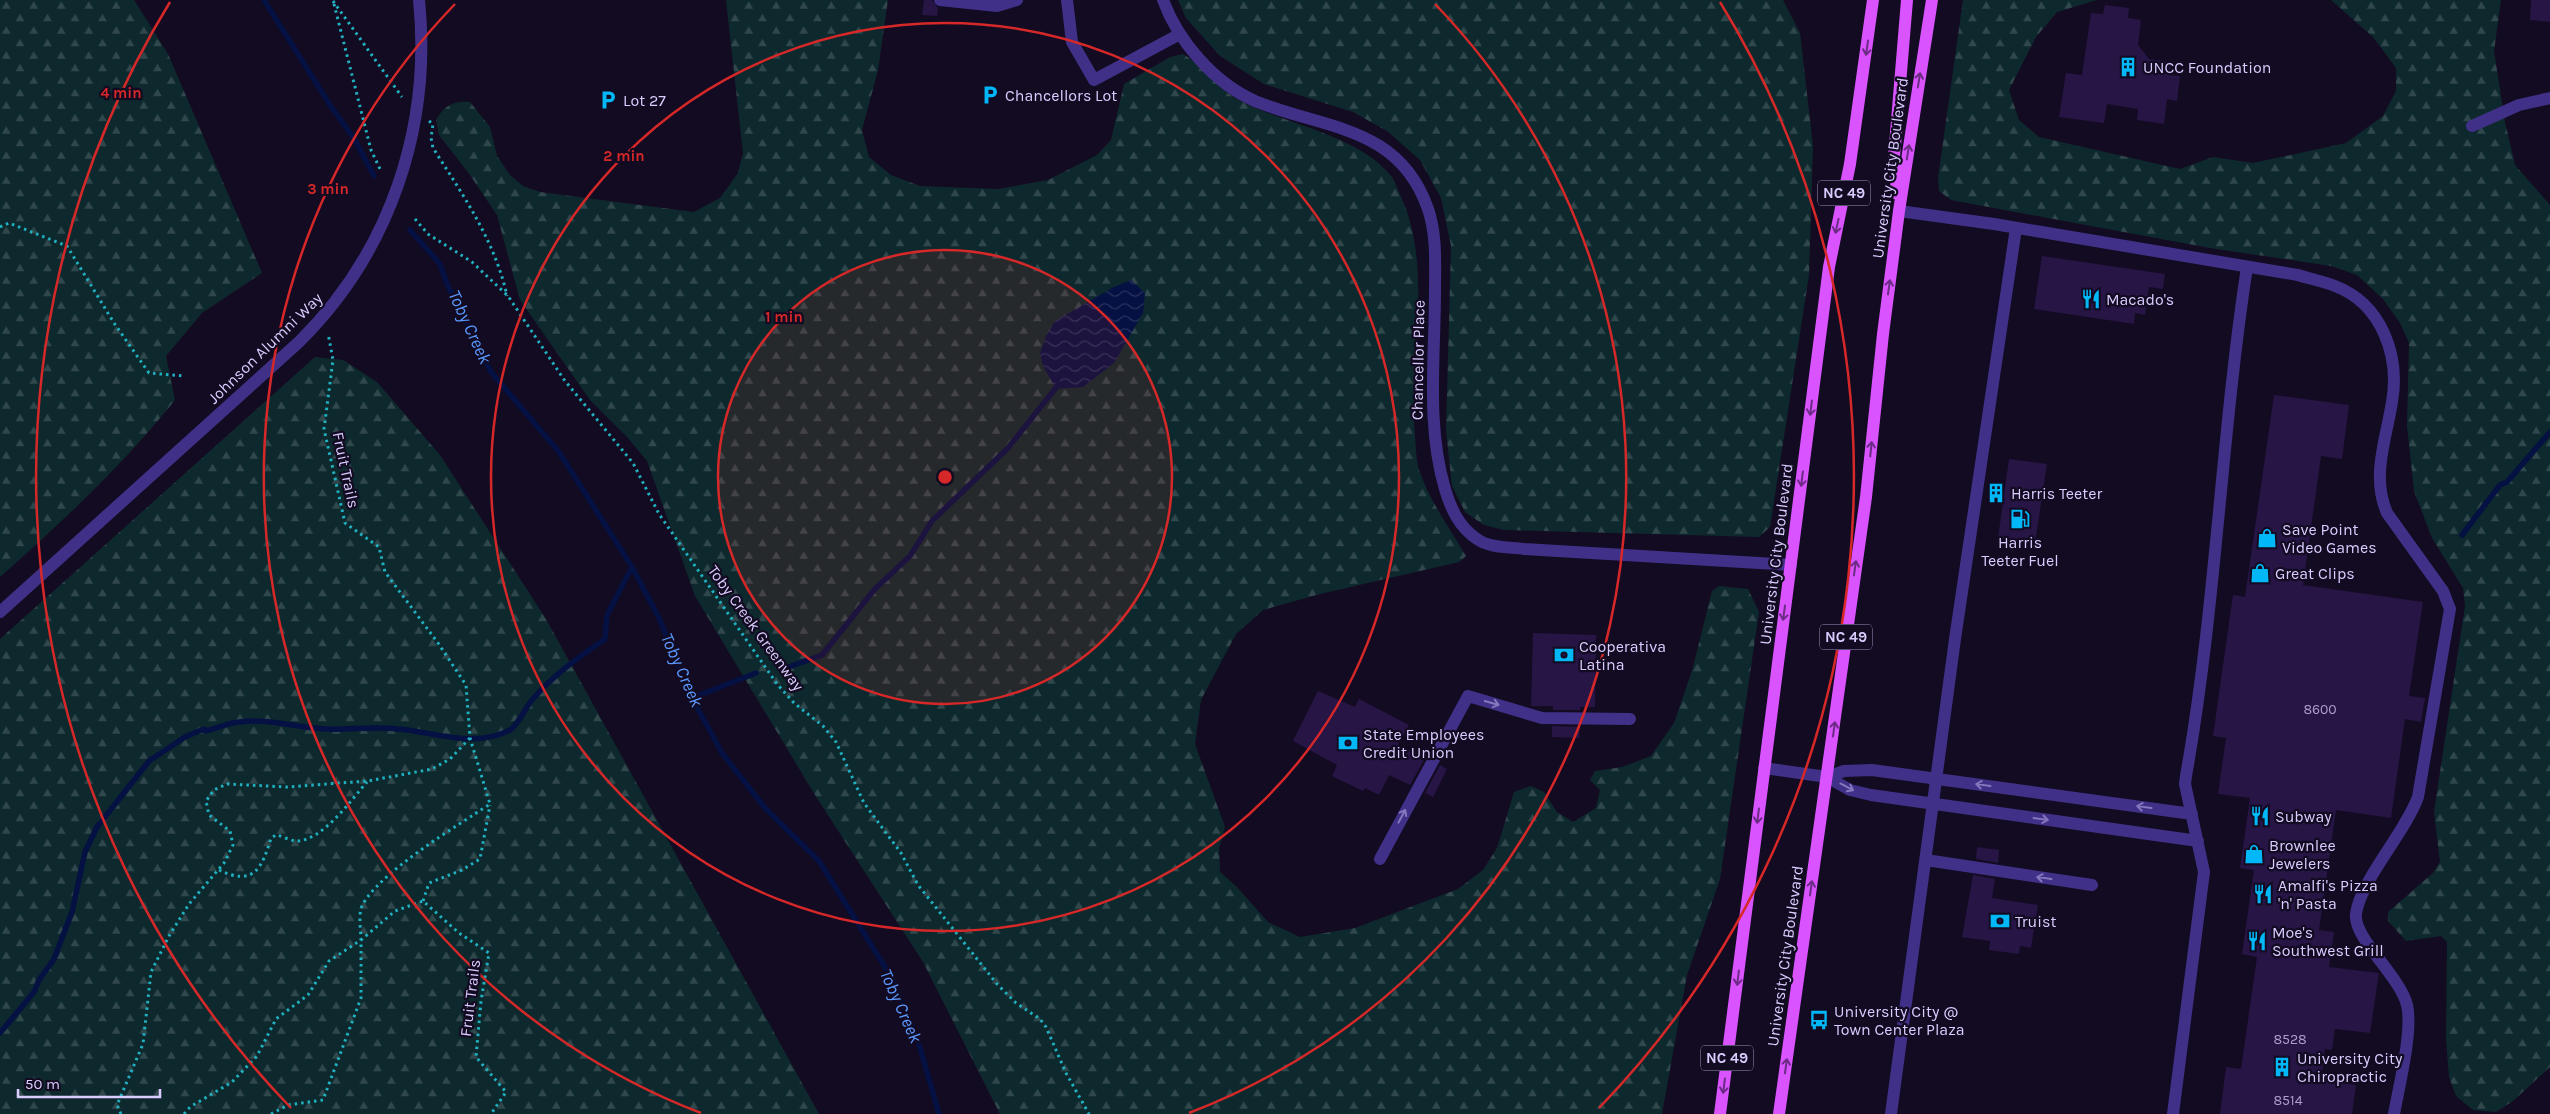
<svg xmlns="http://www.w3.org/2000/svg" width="2550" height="1114" font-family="Karla,sans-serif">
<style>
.forest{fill:url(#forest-firs)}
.water{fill:url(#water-waves)}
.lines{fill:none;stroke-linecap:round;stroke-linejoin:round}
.stream{stroke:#041142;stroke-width:5.5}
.building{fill:#261545}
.path{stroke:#20b0bf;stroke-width:3;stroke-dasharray:2.5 4;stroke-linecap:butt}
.minor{stroke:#413087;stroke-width:12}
.major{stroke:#d953ff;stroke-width:12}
.oneway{stroke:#6c2b85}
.oneway2{stroke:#8676bd}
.ring{fill:none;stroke:#d62828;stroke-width:2.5}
.labels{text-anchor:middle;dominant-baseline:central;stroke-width:4.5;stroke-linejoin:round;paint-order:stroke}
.number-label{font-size:14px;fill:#ad9ed0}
.shield{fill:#130b22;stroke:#9e92bd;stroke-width:1}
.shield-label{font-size:15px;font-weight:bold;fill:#daccff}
.poi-label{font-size:16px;fill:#daccff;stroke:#130b22;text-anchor:start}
.street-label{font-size:16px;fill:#daccff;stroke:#130b22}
.water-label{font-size:18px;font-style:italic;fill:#5a99ff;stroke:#130b22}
.centre{fill:#d62828;stroke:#130b22;stroke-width:2.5}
.ring-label{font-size:15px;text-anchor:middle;font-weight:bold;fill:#d62828;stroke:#130b22;stroke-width:4.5;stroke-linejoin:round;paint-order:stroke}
</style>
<defs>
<pattern id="forest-firs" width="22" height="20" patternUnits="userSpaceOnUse" patternTransform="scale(1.25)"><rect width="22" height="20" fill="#0d292d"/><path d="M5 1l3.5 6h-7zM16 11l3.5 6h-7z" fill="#30474c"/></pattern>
<pattern id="water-waves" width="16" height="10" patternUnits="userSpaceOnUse" patternTransform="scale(1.25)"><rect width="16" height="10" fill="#041142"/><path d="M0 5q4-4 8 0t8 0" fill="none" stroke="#28325e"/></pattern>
</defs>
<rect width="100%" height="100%" fill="#130b22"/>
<path class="forest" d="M0,0H134L168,54L262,273L202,313L166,356L175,400C123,465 62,522 0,577Z
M726,0H888L878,70L862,130L869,157L891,175L920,186L998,189L1048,180L1097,155L1111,140L1124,84L1170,57L1183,54C1202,65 1215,86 1235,98C1283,125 1357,133 1392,177C1396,183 1398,191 1401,197C1434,268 1408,360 1415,437C1416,446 1416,457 1418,467C1428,499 1449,527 1466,556L1459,562L1320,594L1263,610L1236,634L1201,700L1195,744L1225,827L1219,849L1220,872L1236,886L1268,922L1300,937L1355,928L1458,889L1483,870L1497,848L1514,792L1531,786L1544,792L1557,812L1573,822L1596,808L1600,790L1590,780L1595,771L1622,767L1651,756L1674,723L1692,671L1712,591L1719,586L1748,589L1759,612L1720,879L1687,975L1662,1114H1000L923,962L815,795L695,596L647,461L628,438L590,400L520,300L497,215L470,175L439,135L436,120C445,105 453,101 470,102L490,127L497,156L510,175L523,186L540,192L694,212L720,198L738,173L743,153Z
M1178,0H1783L1800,33L1813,146L1809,275L1770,527L1759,537L1504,530L1484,525L1465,512L1452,486L1446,431L1451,246L1441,198L1420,160L1387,131L1353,112L1264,84L1220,56L1186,18Z
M1963,0H2097L2057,12L2036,37L2009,90L2019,120L2039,137L2180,169L2213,157L2253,163L2346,143L2383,116L2396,91V68L2373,37L2331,0H2501L2494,51L2505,122L2515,165L2550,205V1067L2513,1101L2496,1112L2473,1110L2456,1096L2449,1077L2446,1039L2447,942L2441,936L2406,941L2388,921V912L2433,873L2440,862L2434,812L2465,606L2463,588L2432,538L2414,491L2407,426L2409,343L2400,323L2383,299L2357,275L2331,266L2210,248L1951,200L1939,191L1938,178Z
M315,357L343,360L377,382L440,455L546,619L819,1114H0V639Z"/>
<path class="water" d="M1131,280L1145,293L1143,313L1114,363L1083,387L1056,389L1043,366L1040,353L1046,336L1055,321L1112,288Z"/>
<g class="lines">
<path class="stream" d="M264,0L330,105L355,140L374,176
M410,230L440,264L448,286L491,372L559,452L632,567L659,618L692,698L722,753L765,808L819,861L890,975L917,1037L939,1114
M2462,535L2500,485L2507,482L2550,432
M783,669L822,655L874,590L910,556L932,521L1008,448L1059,384
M692,698L756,673
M0,1033L34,992L39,980L54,959L72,912L85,852L97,827L149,761L185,737L204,729L206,731C217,728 228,723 239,722C268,718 297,728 326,729C350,730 374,726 398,729C435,732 474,749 510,730C519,724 525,708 532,700C553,675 579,657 605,639L607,615L632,567"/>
</g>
<path class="building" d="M924,0H932L938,8L937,16L922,15Z
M2531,0H2550V22L2530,20Z
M2105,5L2129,8L2128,18L2141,20L2138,45L2149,59L2173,62L2171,75L2180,76L2177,101L2167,99L2164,124L2137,120L2138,109L2107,104L2104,123L2059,117L2066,73L2082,75L2091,13L2103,14Z
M2042,256L2165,274L2163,289L2149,287L2145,315L2135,313L2134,324L2034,309Z
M2274,395L2349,405L2342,459L2321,456L2303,585L2423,602L2409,696L2425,698L2421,722L2405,719L2391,818L2336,810L2319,930L2334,932L2329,967L2379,973L2370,1033L2335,1029L2332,1050L2325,1049L2321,1080L2356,1085L2352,1114H2220L2226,1067L2241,1069L2257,957L2242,954L2254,870L2240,868L2250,798L2218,794L2226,738L2213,736L2233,595L2245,597Z
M2009,459L2047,464L2035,543L1998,538Z
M1533,633L1596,635L1595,707H1580V710H1553V706H1531Z
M1318,691L1355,707L1359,699L1409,725L1398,745L1425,758L1410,785L1389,775L1379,795L1365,788L1363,791L1332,776L1337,765L1293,741Z
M1552,726L1580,727L1579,738L1552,737Z
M1440,765L1447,769L1433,797L1425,793Z
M1977,847L1999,850L1998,863L1976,859Z
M1973,875L1995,879L1992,898L2038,905L2031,948L2020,946L2019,954L1989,950L1990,941L1962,937Z"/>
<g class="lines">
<path class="path" d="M333,1L402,97
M334,4L371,150L380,169
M429,121L433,124L431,138L433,148C463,195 495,241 507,296
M415,219L428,234L472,262L508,296L565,381L633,463L659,514L777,684L794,703L823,726L836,742L864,803L901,853L918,885L997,984L1016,1003L1040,1019L1046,1027L1066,1073L1089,1114
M0,227L9,223L67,246L114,323L149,373L184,376
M219,870C254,887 262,868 271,838L276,835C282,836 289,840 295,841C322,842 351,800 367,782
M423,901L429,883L462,870L480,859L490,805
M121,1114L117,1105L143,1044L151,972L169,936L189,904L224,863L233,845L230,831L209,815L206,801L214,790L227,784L287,787L368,781L432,769L450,759L470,738
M184,1114L190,1107L232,1082L257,1056L276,1019L308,995L329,961L361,940C361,931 358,915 362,906C378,873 457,826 490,804L470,738L466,685L438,643L385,572L379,547L345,523L324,429L333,360L328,333
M271,1114L288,1105L323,1100L361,998V940L395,911L423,901L459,933L489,953L481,1001L476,1057L506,1092L491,1114"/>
<path class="minor" d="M940,0L997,6L1017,0
M1067,0L1072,42L1094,80L1180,34
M1163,0C1178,41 1214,83 1255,101C1323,129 1399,125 1428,209C1437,235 1435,264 1435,291C1435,357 1426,425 1445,489C1451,509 1459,527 1477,539C1489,548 1509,547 1524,549L1791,565
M2472,126L2519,105L2550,98
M1899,211L1994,224L2298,275C2310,279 2323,281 2335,286C2382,304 2400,356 2392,402C2386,440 2371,476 2387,513L2443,591L2450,609L2418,797C2405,833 2360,881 2356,914C2353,938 2400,976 2407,1005C2413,1031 2399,1086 2394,1114
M0,612L299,342C390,252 432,127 419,0
M1764,768L1827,777
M2192,814L1872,770L1844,771L1827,777L1850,790L1871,795L2198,841
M1380,859L1468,696L1542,718L1630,719
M1926,860L2092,885
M1891,1114L1955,639L2016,228
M2173,1114L2204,872L2185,784L2186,776C2216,608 2221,436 2247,267"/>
<path class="major" d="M1897,194L1894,157L1907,0
M1720,1114L1829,267L1850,164L1873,0
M1779,1114L1866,497L1883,334L1899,211L1932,0"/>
</g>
<defs><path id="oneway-shaft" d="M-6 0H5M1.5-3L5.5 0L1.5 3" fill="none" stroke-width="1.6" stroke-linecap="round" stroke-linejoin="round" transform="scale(1.25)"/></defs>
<g class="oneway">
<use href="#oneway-shaft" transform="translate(1867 48) rotate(98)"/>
<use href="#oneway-shaft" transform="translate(1919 80) rotate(-81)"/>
<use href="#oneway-shaft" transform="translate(1908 152) rotate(-81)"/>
<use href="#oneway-shaft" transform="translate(1837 226) rotate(102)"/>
<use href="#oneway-shaft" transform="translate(1889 287) rotate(-82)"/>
<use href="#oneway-shaft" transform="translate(1811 408) rotate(97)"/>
<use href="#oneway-shaft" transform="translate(1871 449) rotate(-84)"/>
<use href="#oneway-shaft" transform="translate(1802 479) rotate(97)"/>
<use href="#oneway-shaft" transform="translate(1855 568) rotate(-82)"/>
<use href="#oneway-shaft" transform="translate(1784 613) rotate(98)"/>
<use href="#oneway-shaft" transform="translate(1834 729) rotate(-82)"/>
<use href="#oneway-shaft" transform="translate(1758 816) rotate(97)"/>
<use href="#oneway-shaft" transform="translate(1811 888) rotate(-82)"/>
<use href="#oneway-shaft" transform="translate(1738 978) rotate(97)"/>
<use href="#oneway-shaft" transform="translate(1786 1066) rotate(-82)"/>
<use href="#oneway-shaft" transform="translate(1724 1086) rotate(97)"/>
</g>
<g class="oneway2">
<use href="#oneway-shaft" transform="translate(1492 703) rotate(16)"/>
<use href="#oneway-shaft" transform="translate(1983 785) rotate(-172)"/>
<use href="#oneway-shaft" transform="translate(1847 787) rotate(28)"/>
<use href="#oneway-shaft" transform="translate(2144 807) rotate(-172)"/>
<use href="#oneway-shaft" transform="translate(1402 816) rotate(-62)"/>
<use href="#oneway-shaft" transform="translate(2041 819) rotate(8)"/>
<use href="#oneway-shaft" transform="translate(2044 878) rotate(-172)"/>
</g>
<circle cx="945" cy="477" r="227" fill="#d62828" fill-opacity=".12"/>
<g class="ring">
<circle cx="945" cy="477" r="227"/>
<circle cx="945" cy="477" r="454"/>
<path d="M701 1113A681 681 0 0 1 455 4M1435 4A681 681 0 0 1 1189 1113"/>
<path d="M291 1108A909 909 0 0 1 170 2M1720 2A909 909 0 0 1 1599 1108"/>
</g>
<defs>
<symbol id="building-bare" viewBox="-9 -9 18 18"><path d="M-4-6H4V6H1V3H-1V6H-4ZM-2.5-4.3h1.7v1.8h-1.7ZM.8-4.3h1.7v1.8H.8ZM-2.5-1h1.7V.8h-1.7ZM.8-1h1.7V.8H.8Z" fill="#00b8f7" stroke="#130b22" stroke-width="2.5" paint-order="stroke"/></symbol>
<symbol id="parking-bare" viewBox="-9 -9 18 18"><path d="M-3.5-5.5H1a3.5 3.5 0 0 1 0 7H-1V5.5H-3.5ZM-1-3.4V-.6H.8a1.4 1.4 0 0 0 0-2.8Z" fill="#00b8f7" stroke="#130b22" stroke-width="2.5" paint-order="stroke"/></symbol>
<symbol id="restaurant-bare" viewBox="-9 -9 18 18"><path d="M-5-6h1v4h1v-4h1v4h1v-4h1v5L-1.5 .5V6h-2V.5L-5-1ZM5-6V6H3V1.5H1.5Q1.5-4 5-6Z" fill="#00b8f7" stroke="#130b22" stroke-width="2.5" paint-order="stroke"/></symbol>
<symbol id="fuel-bare" viewBox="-9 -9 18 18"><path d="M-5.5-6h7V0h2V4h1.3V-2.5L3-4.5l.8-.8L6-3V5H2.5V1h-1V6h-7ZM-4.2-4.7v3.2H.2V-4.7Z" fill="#00b8f7" stroke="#130b22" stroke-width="2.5" paint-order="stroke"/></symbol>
<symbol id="shop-bare" viewBox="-9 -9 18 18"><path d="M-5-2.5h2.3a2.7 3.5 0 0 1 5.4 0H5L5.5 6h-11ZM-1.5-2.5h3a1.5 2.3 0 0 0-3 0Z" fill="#00b8f7" stroke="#130b22" stroke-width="2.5" paint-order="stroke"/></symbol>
<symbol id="bank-bare" viewBox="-9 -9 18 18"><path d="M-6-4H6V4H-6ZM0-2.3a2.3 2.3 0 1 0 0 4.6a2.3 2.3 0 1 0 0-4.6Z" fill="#00b8f7" stroke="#130b22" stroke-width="2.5" paint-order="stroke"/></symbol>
<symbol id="bus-bare" viewBox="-9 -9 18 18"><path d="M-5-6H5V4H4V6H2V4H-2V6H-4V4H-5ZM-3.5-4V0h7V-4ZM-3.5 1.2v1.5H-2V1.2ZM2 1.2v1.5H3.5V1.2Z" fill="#00b8f7" stroke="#130b22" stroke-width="2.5" paint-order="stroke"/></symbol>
</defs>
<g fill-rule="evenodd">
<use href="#building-bare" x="2114" y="53" width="28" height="28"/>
<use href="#parking-bare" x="976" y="81" width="28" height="28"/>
<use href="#parking-bare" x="594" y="86" width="28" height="28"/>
<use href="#restaurant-bare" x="2077" y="285" width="28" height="28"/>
<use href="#building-bare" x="1982" y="479" width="28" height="28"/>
<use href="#fuel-bare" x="2006" y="505" width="28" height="28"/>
<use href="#shop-bare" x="2253" y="524" width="28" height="28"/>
<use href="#shop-bare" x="2246" y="559" width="28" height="28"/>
<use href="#bank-bare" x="1550" y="641" width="28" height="28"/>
<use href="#bank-bare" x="1334" y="729" width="28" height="28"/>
<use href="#restaurant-bare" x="2246" y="802" width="28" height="28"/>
<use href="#shop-bare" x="2240" y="840" width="28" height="28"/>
<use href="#restaurant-bare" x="2249" y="880" width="28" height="28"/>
<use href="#bank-bare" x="1986" y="907" width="28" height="28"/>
<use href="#restaurant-bare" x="2243" y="927" width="28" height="28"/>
<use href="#bus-bare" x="1805" y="1006" width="28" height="28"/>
<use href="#building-bare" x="2268" y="1053" width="28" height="28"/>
</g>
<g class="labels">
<g class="number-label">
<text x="2320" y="709">8600</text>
<text x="2290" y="1039">8528</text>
<text x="2288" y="1100">8514</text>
</g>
<g class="shield">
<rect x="1818" y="180.5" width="52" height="25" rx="4"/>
<rect x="1820" y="624.5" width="52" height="25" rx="4"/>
<rect x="1701" y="1045.5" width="52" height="25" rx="4"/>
</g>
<g class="shield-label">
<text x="1844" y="193">NC 49</text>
<text x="1846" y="637">NC 49</text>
<text x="1727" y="1058">NC 49</text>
</g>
<g class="poi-label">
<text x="2143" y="67">UNCC Foundation</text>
<text x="1005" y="95">Chancellors Lot</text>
<text x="623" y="100">Lot 27</text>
<text x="2106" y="299">Macado's</text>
<text x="2011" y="493">Harris Teeter</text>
<text x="2282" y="529">Save Point<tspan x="2282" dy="18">Video Games</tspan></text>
<text x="2020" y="542" text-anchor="middle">Harris<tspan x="2020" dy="18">Teeter Fuel</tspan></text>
<text x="2275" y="573">Great Clips</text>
<text x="1579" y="646">Cooperativa<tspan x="1579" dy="18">Latina</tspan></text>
<text x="1363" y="734">State Employees<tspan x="1363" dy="18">Credit Union</tspan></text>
<text x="2275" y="816">Subway</text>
<text x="2269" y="845">Brownlee<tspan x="2269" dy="18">Jewelers</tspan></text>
<text x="2278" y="885">Amalfi's Pizza<tspan x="2278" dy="18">'n' Pasta</tspan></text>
<text x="2015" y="921">Truist</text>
<text x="2272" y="932">Moe's<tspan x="2272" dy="18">Southwest Grill</tspan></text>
<text x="1834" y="1011">University City @<tspan x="1834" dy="18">Town Center Plaza</tspan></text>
<text x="2297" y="1058">University City<tspan x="2297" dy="18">Chiropractic</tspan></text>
</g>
<g class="street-label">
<text transform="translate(1890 168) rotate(-82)">University City Boulevard</text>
<text transform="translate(265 348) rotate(-44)">Johnson Alumni Way</text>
<text transform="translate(1418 360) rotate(-89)">Chancellor Place</text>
<text transform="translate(346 470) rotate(78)">Fruit Trails</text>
<text transform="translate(1776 554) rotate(-83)">University City Boulevard</text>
<text transform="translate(756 628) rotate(54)">Toby Creek Greenway</text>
<text transform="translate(1785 956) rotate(-82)">University City Boulevard</text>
<text transform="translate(470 998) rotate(-83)">Fruit Trails</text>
</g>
<g class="water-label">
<text transform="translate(470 327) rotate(65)">Toby Creek</text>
<text transform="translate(682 670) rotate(66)">Toby Creek</text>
<text transform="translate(901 1006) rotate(66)">Toby Creek</text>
</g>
</g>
<circle cx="945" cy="477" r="8" class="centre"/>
<g class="ring-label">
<text x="121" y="98">4 min</text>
<text x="624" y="161">2 min</text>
<text x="328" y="194">3 min</text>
<text x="784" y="322">1 min</text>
</g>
<path d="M18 1089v8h142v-8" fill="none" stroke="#daccff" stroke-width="2.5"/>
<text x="25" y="1089" font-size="15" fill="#daccff" stroke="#130b22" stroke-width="4" paint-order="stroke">50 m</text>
</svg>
